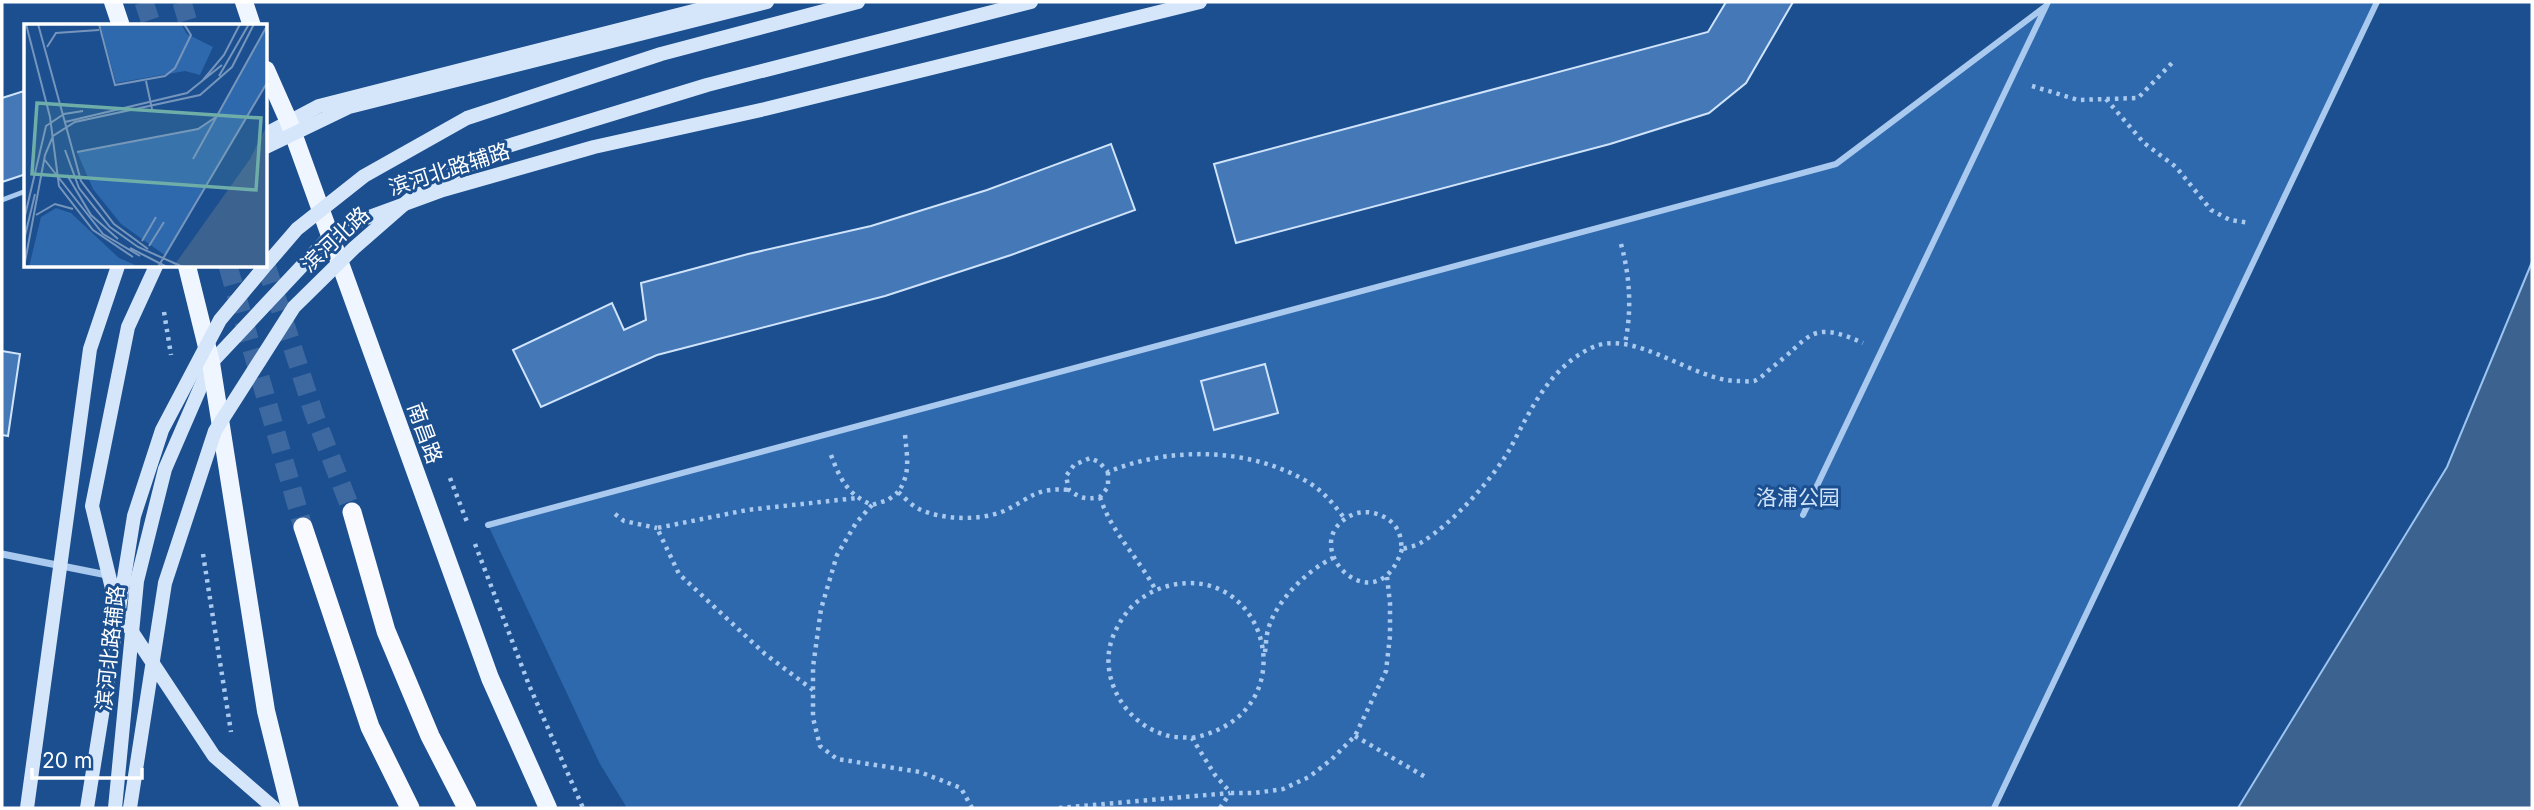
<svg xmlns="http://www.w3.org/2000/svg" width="2534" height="810" font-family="Inter,'Noto Sans SC',sans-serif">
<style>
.green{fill:#2e69ad}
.water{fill:#3c6290;stroke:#9cc4f0;stroke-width:2}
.building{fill:#4478b7;stroke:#cfe3fa;stroke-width:2}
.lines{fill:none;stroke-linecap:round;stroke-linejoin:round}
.trunk-tunnel{stroke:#3d69a0;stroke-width:19;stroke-dasharray:19 10;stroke-linecap:butt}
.path{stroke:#a9c9ee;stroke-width:4.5;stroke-dasharray:3.5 5;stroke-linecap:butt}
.service{stroke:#a9c9ee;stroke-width:5}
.pedestrian{stroke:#a9c9ee;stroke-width:6}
.minor{stroke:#a9c9ee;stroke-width:7}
.secondary{stroke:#d6e6fa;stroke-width:14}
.primary{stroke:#f0f6ff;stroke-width:18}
.trunk{stroke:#f8faff;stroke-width:19}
.secondary-bridge{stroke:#d6e6fa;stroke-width:14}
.labels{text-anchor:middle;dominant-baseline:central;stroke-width:6;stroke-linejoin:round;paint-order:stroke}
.street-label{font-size:21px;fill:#fff;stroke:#1b4f8f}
.park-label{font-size:21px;fill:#cfe3fa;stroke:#1b4f8f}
.inset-road{fill:none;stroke:#7695bc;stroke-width:2}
.view{fill:#6fada8;fill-opacity:0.15;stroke:#6fada8;stroke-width:3.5}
.inset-edge{fill:none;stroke:#fff;stroke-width:3.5}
</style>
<rect width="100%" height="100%" fill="#1b4f8f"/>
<path class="green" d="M2048,2H2377L1994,808H627L600,764L488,525L1836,164Z"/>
<path class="water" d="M2532,262V808H2238L2447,467Z"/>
<path class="building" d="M1726,2H1793L1746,83L1709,113L1610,144L1236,243L1214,164L1708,32Z
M24,91L26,100V174L2,182V98Z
M1111,144L1135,210L1011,255L885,296L657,355L541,407L513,350L612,303L624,330L646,320L641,283L748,254L871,226L987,190Z
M2,351L20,354L8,436L2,435Z
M1265,364L1278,413L1214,430L1201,381Z"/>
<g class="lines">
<path class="trunk-tunnel" d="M144,2L152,26
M182,2L189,26
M266,265L314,414L352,512
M228,266L303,527"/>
<path class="path" d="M2032,86L2078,100L2138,98L2172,63
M2106,99L2144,143L2176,167L2211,210L2230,220L2250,223
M1621,244C1630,276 1632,311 1625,343
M164,312L171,355
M905,435C907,457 911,474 898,492C904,497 911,505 919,509C942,520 980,521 1004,511C1031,498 1036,487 1069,490
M831,455C840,479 847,494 872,505L888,500L898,492
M1108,472V487L1100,497C1086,500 1080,498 1069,490L1066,476L1074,465L1090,458L1099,462L1108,472C1170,446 1253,447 1311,484C1325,493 1335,506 1345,519
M450,478L467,522
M1100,497C1111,532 1138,557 1155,589
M872,505L856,523L837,555L821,609L813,667V718L820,746L837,759L920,772L961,788L972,808
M615,514L624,521L657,528
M475,544L529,685L583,808
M1402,549C1377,630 1290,542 1354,514C1371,508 1393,517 1399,533C1401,538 1401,544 1402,549C1409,547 1417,546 1422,542C1453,523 1495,477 1512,445C1532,407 1550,368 1591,348C1633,327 1693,381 1738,381C1743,381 1750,382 1754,381C1760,379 1767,372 1771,368C1811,339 1808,318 1863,343
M203,554L231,732
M1265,652C1266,645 1266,637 1268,630C1275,602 1307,570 1333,558
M813,690L765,654L679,574L657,528L747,510L857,498
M1355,736L1427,778
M1192,738C1310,715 1268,560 1168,586C1142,593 1125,609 1114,634C1096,674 1124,724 1166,735C1174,738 1184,737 1192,738L1215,775L1231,793H1255L1283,789L1309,777L1332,759L1355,736L1386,671L1390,636V603L1387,577
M1059,808L1230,793
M1220,808L1230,793"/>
<path class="service" d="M2,200L26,191"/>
<path class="pedestrian" d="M1803,515L2048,2
M488,525L1836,164L2046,6
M1994,808L2377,2"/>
<path class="minor" d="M2,554L107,575"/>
<path class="secondary" d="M266,134L319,106L729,2
M27,808L90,349L118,266
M115,808L137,581L165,469L211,363L330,236L361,220L443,190L594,147L765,109L1200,2"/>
<path class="primary" d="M113,2L121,26
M244,2L252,26
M266,70L289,122L490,678L548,808
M187,266L211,363L266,711L290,808"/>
<path class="trunk" d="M352,512L386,631L430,736L467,808
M303,527L370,727L410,808"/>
<path class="secondary-bridge" d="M266,147L349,107L767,2
M266,265L297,229L364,176L467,118L661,54L858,2
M156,266L128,327L92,506L117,609L214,756L274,808
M87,808L134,516L162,430L220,320L265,266
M130,808L165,583L215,431L294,307L354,248L417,193L498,149L707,85L1031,2"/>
</g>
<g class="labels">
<g class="street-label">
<text transform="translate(449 169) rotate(-18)">滨河北路辅路</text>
<text transform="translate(335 239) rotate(-43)">滨河北路</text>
<text transform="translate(425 433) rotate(70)">南昌路</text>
<text transform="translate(110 648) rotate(-84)">滨河北路辅路</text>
</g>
<g class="park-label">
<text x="1798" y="497">洛浦公园</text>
</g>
</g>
<g transform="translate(24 24)">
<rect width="243" height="243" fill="#1b4f8f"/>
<path d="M76,0H157L163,10L189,23L176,51L161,47L92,59ZM243,0V57L142,232L97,200L69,165L53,128L174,105L193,92ZM32,184L47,189L95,234L116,243H5L17,193Z" fill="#2e69ad"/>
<path d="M243,101V243H149L226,135Z" fill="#3c6290"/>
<path class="inset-road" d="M2,0L26,93L35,162L69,206L109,233M14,0L57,157L90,200L124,225M75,0L91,61L141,52L151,44L167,11L160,0M23,23L32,9L75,6M195,52L225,0M179,56L200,31L216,0M122,57L128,85M41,98L163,69L198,41M41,126L55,164L86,203L114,223L159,243M53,128L174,105L192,93M20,135L79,210L116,232M169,135L244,0M43,151L67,191L94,215M12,191L31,180L49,185M0,196L22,102L40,90L59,87M0,216L11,170M118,217L132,193M125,222L140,198M106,224L143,243M0,243L21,131L29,112L51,98L176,71L208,43L230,0M134,243L244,57"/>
<path class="view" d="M13,79L237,94L232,166L8,150Z"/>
<rect width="243" height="243" class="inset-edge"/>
</g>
<rect width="2534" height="810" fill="none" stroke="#ffffff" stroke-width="7"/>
<path d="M32 768v10h110v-10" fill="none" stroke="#ffffff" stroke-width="3.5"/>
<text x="42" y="768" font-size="21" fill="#ffffff" stroke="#1b4f8f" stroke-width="5" paint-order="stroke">20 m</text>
</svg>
